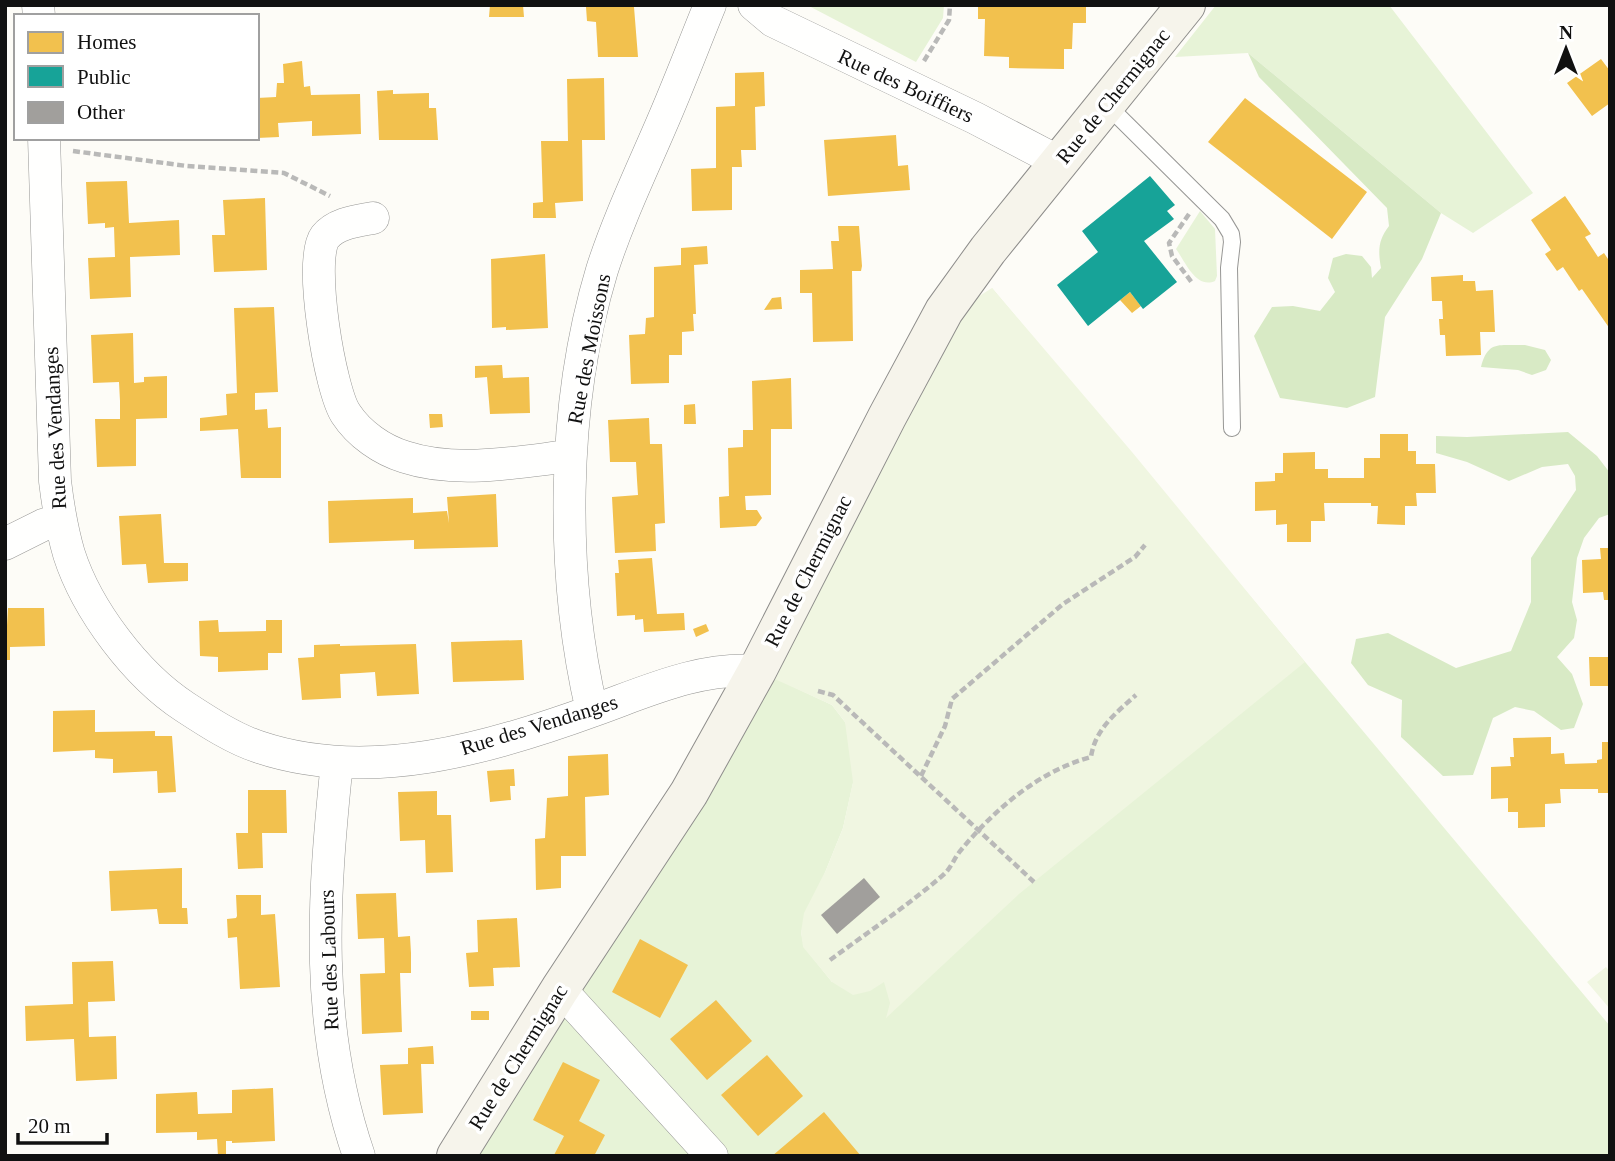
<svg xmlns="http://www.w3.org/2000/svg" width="1615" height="1161" font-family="Georgia,serif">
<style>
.green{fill:#e7f3d7}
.forest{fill:#d8eac5}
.pitch{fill:#f0f6e1}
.homes{fill:#f2c14e}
.public{fill:#17a398}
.building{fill:#a19f9c}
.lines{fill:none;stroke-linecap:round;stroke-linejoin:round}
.lane-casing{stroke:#979795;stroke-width:18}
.street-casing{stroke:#979795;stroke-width:33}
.secondary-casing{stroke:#8e8d8b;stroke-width:40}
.path{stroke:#b9b9b8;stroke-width:4.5;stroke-dasharray:7 3.5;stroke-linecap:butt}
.lane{stroke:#fffffe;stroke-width:16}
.street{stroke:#fffffe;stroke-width:32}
.secondary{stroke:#f6f4eb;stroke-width:38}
.labels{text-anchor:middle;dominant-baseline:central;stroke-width:7;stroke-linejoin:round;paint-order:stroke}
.street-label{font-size:21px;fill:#111;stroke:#fff}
</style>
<rect width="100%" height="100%" fill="#fdfcf7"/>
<path class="green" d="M807,5H944L943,18L916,62Z
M1216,5H1389L1533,193L1473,233L1441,213L1248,53L1175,57Z
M1200,211L1215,229L1217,276L1215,281C1196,289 1186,263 1176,249Z
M992,288L1610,1026V1156H477L766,674L832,705L845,722L866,764L853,783L843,828L801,932L804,947L832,982Z"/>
<path class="forest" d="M1248,53L1441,213L1422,259L1385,317L1375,397L1347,408L1280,398L1254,336L1272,307L1293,306L1320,311L1335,292L1328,278L1333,258L1346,254L1362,256L1371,267L1372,278L1381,268C1378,251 1378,240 1389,226L1387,208L1259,77Z
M1525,345L1545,350L1551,360L1546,370L1532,375L1518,370L1481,367C1488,339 1500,346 1525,345Z
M1568,432L1597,456L1610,473V514L1599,518L1584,538L1577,558L1572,602L1577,620L1574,638L1557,657L1572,674L1583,704L1574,728L1561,730L1534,711L1515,707L1493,718L1473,775L1443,776L1401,737L1402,700L1368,685L1351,663L1356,639L1388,633L1456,668L1511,651L1531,602V558L1576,490L1575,476L1568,464L1542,467L1509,481L1467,462L1436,453V436L1467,437Z"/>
<path class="pitch" d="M992,288L1132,452L1305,662L1019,894L886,1018L890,1003L884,982L870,991L853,995L832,982L803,947L801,932L804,913L826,870L843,828L853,782L845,722L832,705L757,671L887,417L973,300Z
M1606,967L1610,972V1009L1587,982Z"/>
<path class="homes" d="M490,5H523L524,17H489Z
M978,5H1086V23H1073L1072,49H1064V69L1009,68V57L984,56L985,19H978Z
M586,7H634L638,57H598L596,22L587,21Z
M1601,59L1610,71V103L1592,116L1567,83Z
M302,61L304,87L310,86L311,95L360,94L361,134L312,136V121L278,123L279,137L257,138V98L276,97L277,83H284L283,64Z
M764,72L765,106L755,107L756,150H741L742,167H732V210L692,211L691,169L716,168V107L735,106V73Z
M604,78L605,140H582L583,201L555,203L556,218H533V203L543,202L541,141H568L567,79Z
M393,90V94L429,93V108H436L438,140H379L377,91Z
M1245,98L1367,192L1332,239L1208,142Z
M896,135L898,166L908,165L910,190L828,196L824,140Z
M127,181L129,223L179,220L180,255L130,257L131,297L90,299L88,258L115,257L114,227L105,228V223L88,224L86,182Z
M1565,196L1591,234L1585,237L1598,257L1604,253L1610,262V329L1582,289L1579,291L1563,267L1557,271L1545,254L1551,250L1531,220Z
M265,198L267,270L214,272L212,235H225L223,200Z
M838,226H859L862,266L861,271H852L853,341L813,342L812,293H800V270L833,269L831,241H839Z
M707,246L708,264L694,265L696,314H693L694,331L682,332V355H669V383L631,384L629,335L645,334L646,318L654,317V267L681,265V248Z
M545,254L548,328L506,330V327L492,328L491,259Z
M1463,275V281H1475L1476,291L1493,290L1495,332H1480L1481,355L1446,356L1445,335H1440L1439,319H1443L1442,301H1432L1431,277Z
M1130,292L1141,306L1132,313L1120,300Z
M781,297L782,309L764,310L772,298Z
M274,307L278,392L255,393V410L267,409L268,428L281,427V478H241L238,429L200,431V418L227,415L226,394L237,393L234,308Z
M133,333L134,383L144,382V377L167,376V418L136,419V466L97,467L95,419H120V401L119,382L93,383L91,335Z
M502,365L503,378L529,377L530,413L490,414L487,377L475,378V366Z
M791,378L792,429H771V495L745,496L746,510H757L762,518L756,526L720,528L719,497L729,496L728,448L743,447V430H753L752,381Z
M695,404L696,424H684V405Z
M429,414H442L443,427L430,428Z
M649,418L650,444H662L665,523L655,524L656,551L615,553L612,497L638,495L637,480L636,462H610L608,420Z
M1380,434H1408V451H1416V464H1435L1436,493H1416L1417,506H1405V525L1377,524L1378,506H1371V503H1324L1325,521H1311V542H1287V524L1276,525V510L1255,511V482L1275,481V473H1283V453L1315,452V469H1328V478H1364V458H1380Z
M496,494L498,547L414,549V540L329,543L328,501L413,498V513L447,511L449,523L447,497Z
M161,514L164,563H188V581L148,583L146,564L122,565L119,516Z
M1600,548H1610V600H1604L1603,592L1583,593L1582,560L1601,559Z
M652,558L657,614L684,613L685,630L644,632L643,619L635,620V615L617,616L615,573H619L618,560Z
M8,608H44L45,646L10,647V660H5Z
M218,620L219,632L266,631V620H282V653H268V670L218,672V657L200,656L199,621Z
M706,624L709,631L696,637L693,629Z
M522,640L524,680L453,682L451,642Z
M340,644V646L416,644L419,694L377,696L375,672L360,673L340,674L341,698L302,700L298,658L314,657V645Z
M1589,657H1610V686H1590Z
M95,710V732L155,731V736H172L176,792L158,793L157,771L113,773V759L95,758V750L53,752V711Z
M1551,737V754L1564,753L1565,764L1597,763V760L1602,759V742H1610V793H1598V789H1560L1561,803L1545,804V827L1518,828V812H1508V798L1491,799V767L1511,766L1510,757H1514L1513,738Z
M608,754L609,795L585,797L586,856H561V888L536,890L535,839L545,838L547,798L568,796V756Z
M514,769L515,786H510L511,800L490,802L487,771Z
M248,790H286L287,833H262L263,868L238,869L236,833H248Z
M437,791V815H451L453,872L426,873L425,840L400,841L398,792Z
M182,868V908H187L188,924H159L157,909L111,911L109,871Z
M396,893L398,937L410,936L411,953V973H400L402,1032L362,1034L360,974L385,973L384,938L358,939L356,894Z
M236,895H261V915L275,914L280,987L240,989L237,937L228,938L227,919L236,918L237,916Z
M517,918L520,967L493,968L494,986L469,987L466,953L478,952L477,920Z
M640,939L688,965L660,1018L612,992Z
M113,961L115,1001L88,1002L89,1037L116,1036L117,1079L76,1081L74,1039L26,1041L25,1006L73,1004L72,962Z
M716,1000L752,1041L707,1080L670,1039Z
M471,1011H489V1020H471Z
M433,1046L434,1064H421L423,1113L383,1115L380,1065L408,1064V1048Z
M767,1055L803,1096L758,1136L721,1095Z
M563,1062L600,1080L579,1121L605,1135L594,1156L554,1155L564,1136L533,1120Z
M273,1088L275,1141L232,1143V1141H226V1156H218L217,1139L197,1140V1132L156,1133V1094L197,1092L198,1114L232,1113V1090Z
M824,1112L861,1156H772Z"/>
<path class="public" d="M1150,176L1175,205L1167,211L1174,219L1144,241L1177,282L1143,309L1130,292L1088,326L1057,285L1098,252L1082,231Z"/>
<path class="building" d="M864,878L880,897L837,934L821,915Z"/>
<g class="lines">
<defs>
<path id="lane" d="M1106,104L1222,219L1231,234L1232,242L1229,268L1232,428"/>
<path id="street" d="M38,5L39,16
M754,5L773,21L975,118L1061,163
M44,138L55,481C58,506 62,530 69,554C87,610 136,675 185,707C208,722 234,739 259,747C369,784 491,748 595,710C648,691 699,667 757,671
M373,218C357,221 336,223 325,237C308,259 330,391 346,414C359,434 382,450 405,457C457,474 517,462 570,456
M5,544L43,525L61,520
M592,711C560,574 561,406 602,270C618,220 641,172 662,123C679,84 694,44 710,5
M337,762C323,897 314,1025 359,1156
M560,989L712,1156"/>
<path id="secondary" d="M456,1156L560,989L689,793L757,671L887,417L944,311L988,250L1186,5"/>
</defs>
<use href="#lane" class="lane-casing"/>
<use href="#street" class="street-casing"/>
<use href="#secondary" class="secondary-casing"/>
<path class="path" d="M924,61L949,20L950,5
M73,151L187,166L284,173L330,196
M1189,214L1169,243L1172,256L1193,284
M818,691L833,695L1034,882
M921,776L945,726L952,699L1063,604L1135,557L1145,545
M830,960C867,933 907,906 942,876C951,869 954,858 961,850C995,809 1039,771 1091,757C1095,729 1116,713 1136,695"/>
<use href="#lane" class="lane"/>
<use href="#street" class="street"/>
<use href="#secondary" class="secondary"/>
</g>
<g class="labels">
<g class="street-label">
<text transform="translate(906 86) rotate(25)">Rue des Boiffiers</text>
<text transform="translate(1113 96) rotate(-51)">Rue de Chermignac</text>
<text transform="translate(589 349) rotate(-79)">Rue des Moissons</text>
<text transform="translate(55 428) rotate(-93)">Rue des Vendanges</text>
<text transform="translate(808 571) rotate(-63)">Rue de Chermignac</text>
<text transform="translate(539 725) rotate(-17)">Rue des Vendanges</text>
<text transform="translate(329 960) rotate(-92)">Rue des Labours</text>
<text transform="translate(518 1057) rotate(-58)">Rue de Chermignac</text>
</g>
</g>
<rect width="1615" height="1161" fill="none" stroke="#111111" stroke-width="14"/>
<rect x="14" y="14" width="245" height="126" fill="#ffffff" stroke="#a0a0a0" stroke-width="2"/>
<rect x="28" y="32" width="35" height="21" fill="#f2c14e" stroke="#a0a0a0" stroke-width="2"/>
<text x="77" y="49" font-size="21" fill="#111111">Homes</text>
<rect x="28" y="66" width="35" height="21" fill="#17a398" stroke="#a0a0a0" stroke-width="2"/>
<text x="77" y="84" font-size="21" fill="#111111">Public</text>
<rect x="28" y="102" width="35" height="21" fill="#a19f9c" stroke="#a0a0a0" stroke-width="2"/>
<text x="77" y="119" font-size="21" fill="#111111">Other</text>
<g transform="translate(1566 49)" stroke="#ffffff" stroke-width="5" paint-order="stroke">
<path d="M0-5L12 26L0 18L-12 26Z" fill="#111111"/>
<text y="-10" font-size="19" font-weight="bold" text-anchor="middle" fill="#111111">N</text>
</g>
<path d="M18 1133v10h89v-10" fill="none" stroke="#111111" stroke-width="3.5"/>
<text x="28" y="1133" font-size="21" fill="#111111" stroke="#ffffff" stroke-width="5" paint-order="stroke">20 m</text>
</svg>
